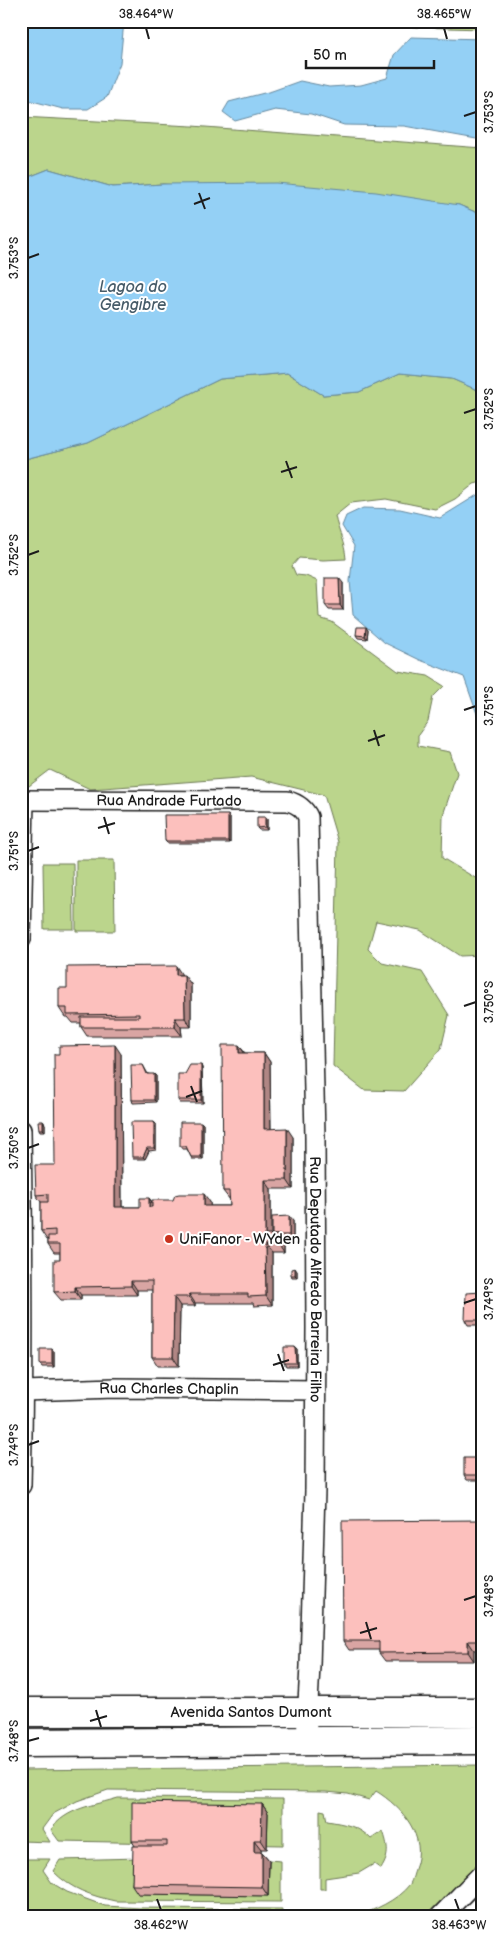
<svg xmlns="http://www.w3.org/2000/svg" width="503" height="1938" font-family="'Balsamiq Sans',sans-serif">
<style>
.green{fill:#bbd58c;stroke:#6c7854}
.water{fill:#94d0f5;stroke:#64889e}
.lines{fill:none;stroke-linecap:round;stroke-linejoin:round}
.minor-casing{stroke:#1c1c1c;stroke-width:22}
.primary-casing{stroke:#1c1c1c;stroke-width:31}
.minor{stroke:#fff;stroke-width:19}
.primary{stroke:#fff;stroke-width:28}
.wall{fill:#d9a5a3;stroke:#1c1c1c}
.shaded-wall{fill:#b08684;stroke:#1c1c1c}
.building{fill:#fcc0bd;stroke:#1c1c1c}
.ticks{fill:none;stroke:#1c1c1c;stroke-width:2}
.poi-dot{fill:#c8321e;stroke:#fff;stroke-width:2}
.labels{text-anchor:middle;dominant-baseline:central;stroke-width:4;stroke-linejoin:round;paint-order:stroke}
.street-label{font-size:15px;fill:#1c1c1c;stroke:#fff}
.poi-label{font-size:15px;fill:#1c1c1c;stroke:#fff;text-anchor:start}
.water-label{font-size:16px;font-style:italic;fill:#465b68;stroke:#fff}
.neatline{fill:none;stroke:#1c1c1c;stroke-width:2}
.ticks-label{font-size:12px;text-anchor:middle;fill:#1c1c1c}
</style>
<rect width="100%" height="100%" fill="#fff"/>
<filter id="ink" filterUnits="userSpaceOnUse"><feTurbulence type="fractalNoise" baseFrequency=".02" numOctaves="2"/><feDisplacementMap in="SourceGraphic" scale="10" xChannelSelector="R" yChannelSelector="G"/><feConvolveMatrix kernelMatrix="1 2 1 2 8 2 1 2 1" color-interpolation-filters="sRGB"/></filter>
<g filter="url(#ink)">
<path class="green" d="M380,21H482V29L382,26Z
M21,117L192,126L482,148V215L459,205L163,184L113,187L49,169L21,180Z
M287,373L323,395L359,392L399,374L452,379L482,392V482L474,484L455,499L435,509L386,499L351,503L335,516C338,531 345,543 346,559L323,560L299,558L292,566L296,575L306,576L317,581L319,618L332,622L398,671L428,676L444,686L433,697L428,721L418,735V746L450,752L457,773L443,815L442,858L482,882V955L460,956L420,930L376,921L368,949L382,963L422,972L449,1015L441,1049L404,1091L364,1090L333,1066L338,842L324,795L251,777L90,789L50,770L25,789L21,788V460L88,443L220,379Z
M114,860L115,931H76V860Z
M43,863H73L74,929H44Z
M482,1765V1860L424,1917H355C374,1910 397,1901 410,1884C412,1880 414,1874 415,1869C428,1837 402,1807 376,1791L369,1800L348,1794L326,1792L108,1790L77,1801L53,1814L42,1829L50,1842L21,1841V1770Z
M118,1798L283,1799V1845L59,1841L51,1830C65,1808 95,1805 118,1798Z
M320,1810L325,1811L327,1821C345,1824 359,1826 371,1839L383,1831C388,1846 390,1855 381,1869L374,1864L359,1873L325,1878V1889H320Z
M139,1858V1894L268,1896L269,1860L281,1861V1902L115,1901C92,1896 70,1889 53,1871L60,1860Z
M21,1859H50L43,1870L52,1883L67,1892L105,1906L142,1908L282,1909L281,1917H21Z"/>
<path class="water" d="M21,21H124L120,63L107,97L88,109H63L21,98Z
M411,37L482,39V140L404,126L344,125L311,114L275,110L235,121L223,112L229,102L272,91L300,81L329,87L361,85L387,78L394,55Z
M49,169L113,187L163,184L276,183L376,192L459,205L482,215V392L452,379L399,374L359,392L323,395L287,373L220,379L88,443L21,460V180Z
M482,492V728L464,677L420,660L385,643L353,615L350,581L354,546L342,526L346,516L363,508L400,509L440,518Z"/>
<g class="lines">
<defs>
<g id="minor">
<path id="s1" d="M21,800L288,801C298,804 304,808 308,817L315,1137L316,1327L315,1490L310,1666L306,1741"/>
<path d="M21,939L24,800"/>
<path d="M21,1130C23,1248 24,1367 21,1485"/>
<path id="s2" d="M24,1391L115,1388L315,1390"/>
<path d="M440,1917L482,1874"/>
<path d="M469,1917L482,1904"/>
</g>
<g id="primary">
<path id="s3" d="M21,1712H482"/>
<path d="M21,1743L482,1740"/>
</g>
</defs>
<use href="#minor" class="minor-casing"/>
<use href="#primary" class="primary-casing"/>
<use href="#minor" class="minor"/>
<use href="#primary" class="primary"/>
</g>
<path class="wall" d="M343,583V610H329L325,605Z
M368,630L367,639L358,638L356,635Z
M230,817V843H167L165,841Z
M265,817L267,819V830H259L257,828Z
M182,975L191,984V1027H181L182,1036H87L81,1027V1023H73L68,1017H65L59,1008L67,988Z
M239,1045L245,1053H264L270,1062L271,1129L293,1137V1189H271V1235L293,1221V1240H281L284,1244V1253H272V1305L254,1306L253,1303H195V1306H180L179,1366H158L152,1357V1290H137V1295H81V1300H61L54,1292L60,1260V1253H54L48,1244V1239L47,1240L41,1231V1202L36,1195L55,1165L121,1054L122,1207H140L149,1198L152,1202H210V1206H230V1200L223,1191Z
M143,1065L148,1074L156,1076V1102L133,1103L132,1100Z
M201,1065L202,1068L203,1103H180L178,1100Z
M43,1121L45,1124V1131H40L39,1129Z
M201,1122L203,1124V1159H192L187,1149H182L180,1146Z
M156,1124V1150L149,1151L145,1159H133L132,1157Z
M297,1271V1277H292L291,1275Z
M482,1292V1325H468L465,1320Z
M52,1349L54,1351V1367H42L40,1364Z
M297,1349V1366H286L284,1363Z
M482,1458V1480H467L464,1475Z
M482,1520V1650H474V1661H385L379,1653V1650H349L343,1641Z
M262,1804L268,1813L267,1849H261V1852H262L269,1860L268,1896L138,1894L132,1885L135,1846L132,1841Z"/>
<path class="shaded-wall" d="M339,578L343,583V610L340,605Z
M366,627L368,630L367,639L365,636Z
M228,815L230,817V843L228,841Z
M265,817L267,819V830L265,827Z
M176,966L182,975H176Z
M184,975L191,984V1027L185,1018Z
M175,1018L181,1027L182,1036L175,1027Z
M115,1045L121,1054L122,1216L115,1207Z
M239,1045L245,1054L239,1053Z
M264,1053L270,1062L271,1138L264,1129Z
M201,1065L202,1068L203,1103L201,1100Z
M154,1074L156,1076V1102L154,1100Z
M43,1121L45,1124V1131L43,1129Z
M154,1122L156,1124V1150L154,1148Z
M201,1122L203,1124V1159L201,1157Z
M287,1128L293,1137V1189L287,1180Z
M147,1148L149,1151L145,1159L143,1157Z
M265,1180L271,1189V1244L265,1235Z
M204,1194L210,1202L211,1215L204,1206Z
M149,1198L155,1207H149Z
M289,1216L293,1221V1240L289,1235Z
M278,1235L284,1244V1253L278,1244Z
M265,1244L272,1253V1305L266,1296Z
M295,1268L297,1271V1277L295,1275Z
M131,1281L137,1290V1295L131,1286Z
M75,1287L81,1295V1300L75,1291Z
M189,1294L195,1303V1306L189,1297Z
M174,1297L180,1306L179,1366L173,1357Z
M295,1347L297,1349V1366L296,1363Z
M52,1349L54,1351V1367L52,1364Z
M468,1641L474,1650V1661L468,1652Z
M262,1804L268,1813L267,1849L261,1840Z
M254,1840L261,1849V1860L254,1852Z
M262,1852L269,1860L268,1896L262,1887Z"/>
<path class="building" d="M325,578H339L340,605H325Z
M357,627H366L365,636L356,635Z
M164,815H228V841H165Z
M257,817H265V827L257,828Z
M176,966V975H184L185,1018H175V1027H81V1017H139V1014L67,1015V1008H59V988H67V967Z
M115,1045V1207H140V1198H149V1207H152V1200H173L175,1195L179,1194H204V1206H230L229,1191H223L222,1045H239V1053H264V1129L287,1128V1180H265V1235H278V1244H265L266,1296L248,1297V1294H189V1297H174L173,1357H152V1281H131V1286L75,1287V1291L54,1292V1260H60V1244H48V1236H55V1230L41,1231V1202H48V1194L36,1195L35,1165H55L54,1054H59V1046Z
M131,1065H143L147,1074H154V1100H132Z
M190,1065H201V1100H178V1074H185Z
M38,1121H43V1129H39Z
M131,1122H154V1148H147L143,1157H132Z
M180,1122H201V1157H191L186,1146H180Z
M289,1216V1235H272V1217Z
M295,1268V1275H291V1269Z
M482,1292V1320H465L466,1293Z
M284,1347H295L296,1363H284Z
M40,1349H52V1364H40Z
M464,1458H482V1475H464Z
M482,1520V1641H468V1652L379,1653V1641H343L342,1521Z
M132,1802L262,1804L261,1840H254V1852H262V1887L132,1885L133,1846H167V1841H132Z
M236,1916H266V1917H236Z"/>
</g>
<path class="ticks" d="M146,28L149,39M444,28L447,39M464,116L476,112M199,193L205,209M194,204L210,198M28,258L39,254M464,413L476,409M286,461L292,478M281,472L297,467M28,555L39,551M464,710L476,706M374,730L379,746M368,741L385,735M104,817L109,834M98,828L115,823M28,851L39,847M464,1006L476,1002M191,1086L197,1102M186,1097L202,1091M28,1148L39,1144M464,1303L476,1299M278,1354L284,1371M273,1365L289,1360M28,1445L39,1441M464,1600L476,1596M366,1622L371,1639M360,1633L377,1628M96,1710L101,1727M90,1721L107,1716M28,1741L39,1738M157,1899L161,1910M455,1899L459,1910"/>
<circle class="poi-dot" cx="169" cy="1239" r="5"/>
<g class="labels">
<g class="street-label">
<text stroke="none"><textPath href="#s1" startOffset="148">Rua Andrade Furtado</textPath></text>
<text stroke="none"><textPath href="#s1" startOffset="756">Rua Deputado Alfredo Barreira Filho</textPath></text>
<text stroke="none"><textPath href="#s2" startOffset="145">Rua Charles Chaplin</textPath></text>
<text stroke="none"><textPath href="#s3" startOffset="230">Avenida Santos Dumont</textPath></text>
</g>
<g class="poi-label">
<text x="179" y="1239">UniFanor - WYden</text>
</g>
<g class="water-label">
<text x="133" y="287">Lagoa do<tspan x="133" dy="18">Gengibre</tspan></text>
</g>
</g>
<rect width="503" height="1938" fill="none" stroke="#fff" stroke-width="55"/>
<path d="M306 60v8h128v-8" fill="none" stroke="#1c1c1c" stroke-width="2.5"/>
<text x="313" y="60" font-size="15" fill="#1c1c1c" stroke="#ffffff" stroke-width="4" paint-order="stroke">50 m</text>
<rect x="28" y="28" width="448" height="1882" class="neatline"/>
<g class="ticks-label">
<text x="146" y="18">38.464°W</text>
<text x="444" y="18">38.465°W</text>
<text transform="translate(489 112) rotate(-90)" y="4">3.753°S</text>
<text transform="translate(14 258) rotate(-90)" y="4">3.753°S</text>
<text transform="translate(489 409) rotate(-90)" y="4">3.752°S</text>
<text transform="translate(14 555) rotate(-90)" y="4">3.752°S</text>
<text transform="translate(489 706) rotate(-90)" y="4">3.751°S</text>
<text transform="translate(14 851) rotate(-90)" y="4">3.751°S</text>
<text transform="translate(489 1002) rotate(-90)" y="4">3.750°S</text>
<text transform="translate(14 1148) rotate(-90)" y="4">3.750°S</text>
<text transform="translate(489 1299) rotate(-90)" y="4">3.749°S</text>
<text transform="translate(14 1445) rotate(-90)" y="4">3.749°S</text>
<text transform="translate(489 1596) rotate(-90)" y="4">3.748°S</text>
<text transform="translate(14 1741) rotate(-90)" y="4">3.748°S</text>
<text x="161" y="1929">38.462°W</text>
<text x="459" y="1929">38.463°W</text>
</g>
</svg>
